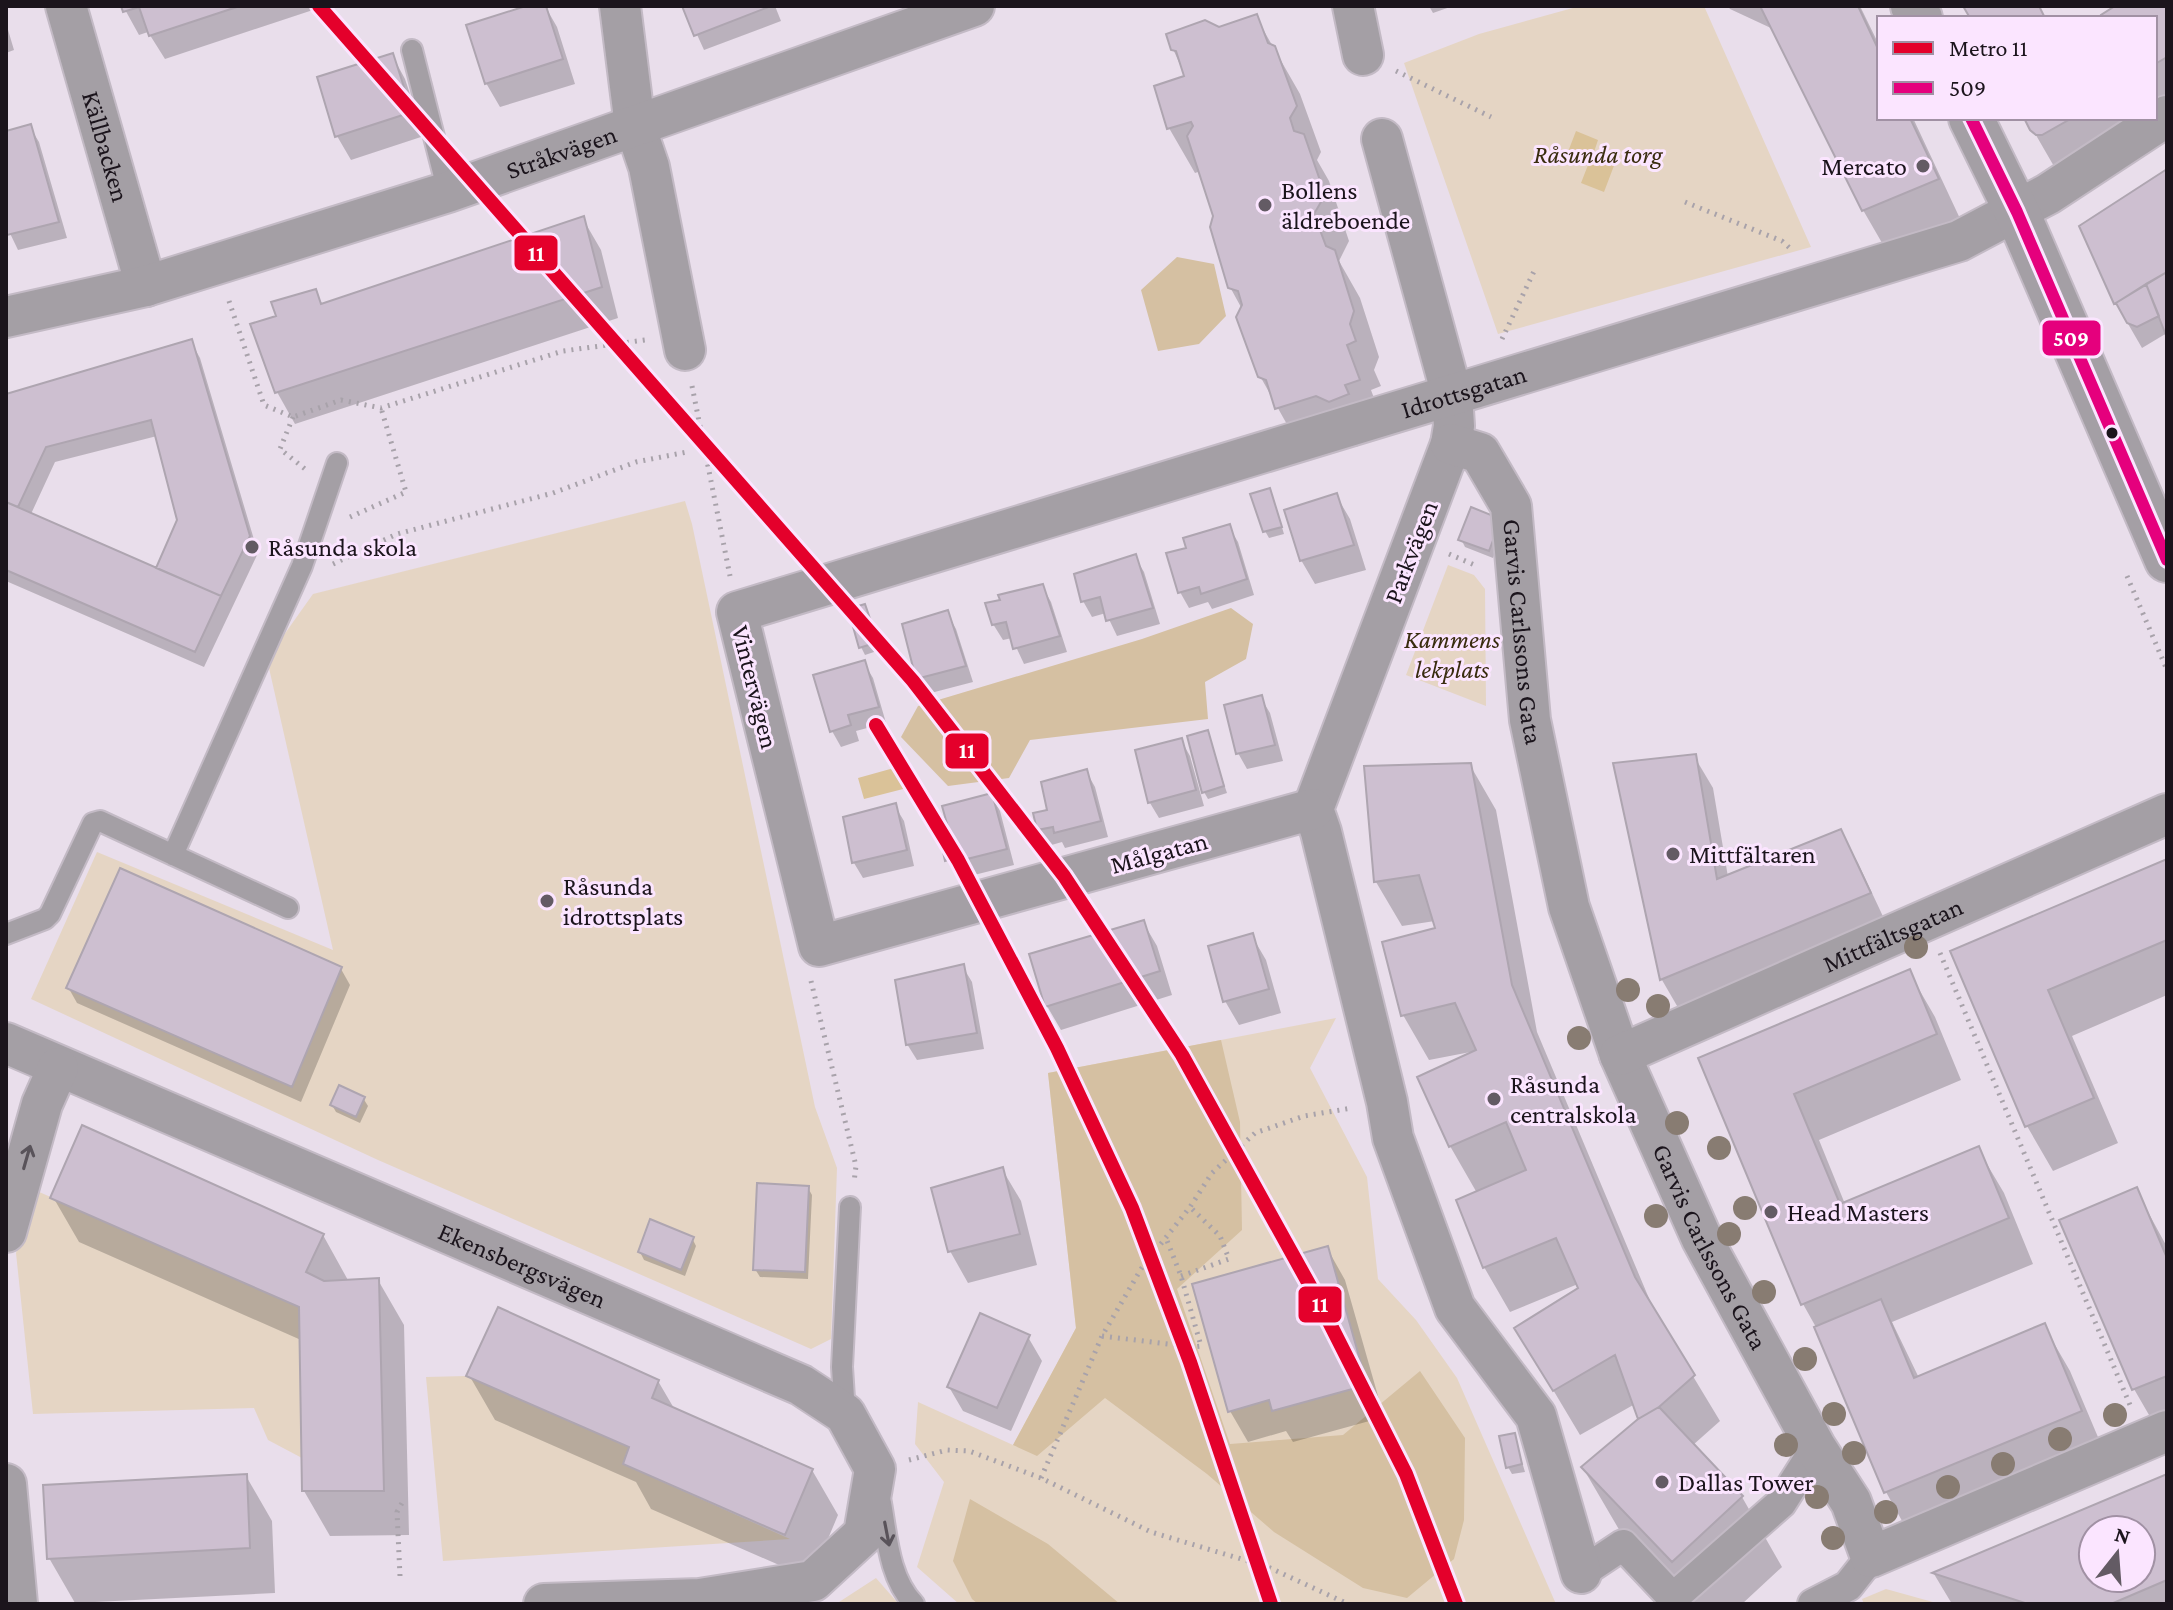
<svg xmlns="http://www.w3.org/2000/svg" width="2173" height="1610" font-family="'Crimson Pro',serif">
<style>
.green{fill:#e5d5c4}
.forest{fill:#d5c0a2}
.water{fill:#dac298}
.shadow{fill:#0003;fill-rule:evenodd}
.building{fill:#cdbfd0;stroke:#aea5b0;stroke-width:2;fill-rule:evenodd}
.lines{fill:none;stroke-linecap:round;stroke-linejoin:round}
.service-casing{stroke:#c3bac5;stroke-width:24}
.pedestrian-casing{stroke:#c3bac5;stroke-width:34}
.minor-casing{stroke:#c3bac5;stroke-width:44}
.tertiary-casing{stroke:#c3bac5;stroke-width:48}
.path{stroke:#a8a2aa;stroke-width:5;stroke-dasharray:2 6;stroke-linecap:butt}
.service{stroke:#a49fa5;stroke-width:20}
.pedestrian{stroke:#a49fa5;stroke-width:30}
.minor{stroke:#a49fa5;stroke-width:40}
.tertiary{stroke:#a49fa5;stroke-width:44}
.bus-1-casing{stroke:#fbe5ff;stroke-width:18}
.bus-1{stroke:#e5007d;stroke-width:12}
.metro-1-casing{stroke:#fbe5ff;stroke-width:20}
.metro-1{stroke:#e4002b;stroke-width:14}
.tree{fill:#887c72}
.oneway{stroke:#59535a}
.poi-dot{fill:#635b64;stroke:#fbe5ff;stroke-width:3}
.bus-dot{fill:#1b141c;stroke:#fbe5ff;stroke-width:3}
.labels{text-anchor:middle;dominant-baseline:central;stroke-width:6;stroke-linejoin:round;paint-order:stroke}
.street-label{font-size:26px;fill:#1b141c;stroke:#fbe5ff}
.park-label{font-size:26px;font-style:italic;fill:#392c0f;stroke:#fbe5ff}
.poi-label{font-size:26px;fill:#1b141c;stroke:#fbe5ff;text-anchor:start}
.line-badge{stroke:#fbe5ff;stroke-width:3}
.badge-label{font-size:22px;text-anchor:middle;font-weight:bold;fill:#fff}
</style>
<rect width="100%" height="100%" fill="#e9deeb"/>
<path class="green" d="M1580,6H1704L1811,247L1498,334L1404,63L1479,34Z
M685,501L692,524L815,1107L837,1168L831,1339L811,1349L378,1160L31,999L97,852L333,950L269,668V656L313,594Z
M1448,565L1474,575L1485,589L1486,706L1406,675Z
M1336,1018L1310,1068L1367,1177L1378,1279L1416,1320L1457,1378L1556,1604H959L917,1567L944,1482L915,1444L918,1402L1013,1445L1076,1328L1048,1073Z
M37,1191L299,1307L302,1458L268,1440L254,1408L33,1414L16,1253Z
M466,1376L629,1447L623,1464L790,1539L443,1561L426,1377Z
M876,1578L897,1602L894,1604H836Z
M1886,1589L1940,1604H1864L1862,1599Z"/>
<path class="forest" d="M1177,257L1214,264L1226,316L1199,344L1158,351L1141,290Z
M1231,608L1253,624L1246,659L1205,682L1208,719L1030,740L1009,778L948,786L901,737L918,706L1142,639Z
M1221,1040L1240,1122L1242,1230L1177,1289L1230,1444L1343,1435L1420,1371L1465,1438L1464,1520L1454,1559L1407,1598L1363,1588L1274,1532L1207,1474L1105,1398L1037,1456L1013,1445L1076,1328L1048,1073Z
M970,1499L1048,1544L1120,1604H978L972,1599L953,1561Z"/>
<path class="water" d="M1576,131L1598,140L1593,155L1615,163L1604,192L1581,183L1588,165L1566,157Z
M901,766L907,788L864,799L858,778Z"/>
<path class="shadow" d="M123,6H325L165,59L148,32L139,35Z
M532,6H545L557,27L575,84L500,107L486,83Z
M684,6H775L781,21L704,50Z
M1429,6H1453L1433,13Z
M1728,6H1860L1879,45V118H1913L1963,225L1889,255L1863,210L1773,29L1730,9Z
M2119,6H2167V118L2059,175L2026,118H2155V18H2096Z
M1256,17L1300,94L1321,152L1317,160L1329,181L1349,241L1339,261L1360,298L1379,357L1374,370L1381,386L1371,390L1384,425L1373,439L1356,447L1343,441L1303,453L1260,376L1242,309L1230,287L1216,216L1201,171L1195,173L1169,128L1186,78L1173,49Z
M6,23L14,50L6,53Z
M392,55L405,79L424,136L351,160L337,136Z
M30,127L39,142L67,238L18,250L6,225V133Z
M2167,172V333L2142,348L2116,303L2082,227Z
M583,219L601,250L618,318L295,424L277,392L278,318L315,292L323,306Z
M191,342L200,358L258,553L204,667L6,581V396ZM157,436L179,520L157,570L31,514L55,462Z
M1336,495L1350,519L1366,570L1315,584L1301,560Z
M1273,497L1284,534L1269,538L1265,531Z
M1229,527L1238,542L1254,595L1212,609L1208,602L1189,608L1180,592L1189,549Z
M1504,528L1493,558L1465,547L1461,539Z
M1135,557L1144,572L1160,624L1117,636L1106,613L1092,617L1083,601Z
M1042,586L1051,602L1067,652L1024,664L1012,638L1003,640L993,624Z
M868,613L880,650L865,655L861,647Z
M947,613L956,629L973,682L927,694L918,678Z
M864,663L873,678L886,723L856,731L859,741L841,747L832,731Z
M1261,698L1270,713L1283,761L1247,769L1238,753Z
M1207,733L1227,793L1208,799L1204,792Z
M1181,740L1190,756L1204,806L1159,818L1150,803L1138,751Z
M1694,756L1713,788L1728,877L1840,831L1858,863L1887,925L1680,1011L1662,980L1615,765Z
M1470,765L1496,810L1537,1032L1656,1315L1720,1421L1693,1445L1742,1497L1782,1567L1742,1604H1687L1624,1538L1583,1468L1640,1419L1635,1404L1580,1435L1543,1373L1580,1289L1578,1284L1510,1312L1484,1267L1477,1193L1450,1146L1481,1050L1429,1060L1403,1015L1438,930L1435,921L1402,926L1376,882Z
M1086,771L1095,787L1108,837L1065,848L1062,842L1048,846L1039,830L1035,815L1049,811Z
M991,795L1000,811L1014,865L970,876L967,872L956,876L947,860L952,832Z
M895,806L904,821L914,866L863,878L854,863L845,818Z
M2167,861V995L2072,1036L2118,1143L2053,1171L2027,1126L1952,952Z
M1143,922L1157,946L1172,995L1061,1030L1047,1006Z
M1252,936L1266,960L1281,1013L1239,1025L1225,1001Z
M963,967L972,982L984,1049L917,1060L907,1044Z
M341,969L350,985L301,1102L77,1003L68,987Z
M1909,972L1935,1017L1961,1080L1819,1140L1845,1204L1978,1149L2004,1193L2033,1264L1892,1322L1919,1378L2044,1326L2070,1371L2106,1456L1911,1537L1886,1492L1817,1329L1803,1304L1700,1059Z
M363,1098L368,1106L360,1123L336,1112L332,1105Z
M1002,1169L1021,1201L1037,1265L968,1283L950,1251Z
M808,1188L812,1195L808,1279L760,1277L755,1269Z
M2136,1190L2167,1247V1431L2160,1434L2134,1389L2062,1221Z
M53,1197L323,1235L349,1282L378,1280L404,1325L409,1535L330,1536L304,1491L301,1340L79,1242Z
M692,1238L696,1246L685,1276L644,1260L640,1252Z
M1327,1248L1345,1280L1384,1417L1293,1442L1286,1431L1248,1442L1230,1411Z
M1028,1337L1042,1361L1011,1431L963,1411L949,1387Z
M469,1375L658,1381L675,1410L812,1470L838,1515L811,1579L651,1509L636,1482L495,1420Z
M1514,1435L1525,1472L1512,1474L1508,1467Z
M2167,1475V1604H1952L1934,1574ZM2093,1530H2141V1578H2093Z
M246,1476L272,1521L275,1593L75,1603L49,1558Z"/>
<path class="building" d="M121,6H240L149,36L139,7L123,12Z
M526,6H546L563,59L485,84L466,25Z
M682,6H771L694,36Z
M1760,6H1858L1879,51V118H1910L1939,179L1862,211Z
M1963,6H2039L2045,18H1970Z
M2115,6H2167V57L2155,64V18H2102L2101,15Z
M1257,14L1268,43L1275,46L1297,106L1290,118L1294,131L1304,134L1325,195L1314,214L1326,246L1335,250L1354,311L1350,324L1356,341L1347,345L1360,380L1345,385L1349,394L1329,402L1316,396L1275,409L1266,380L1258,377L1236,317L1242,305L1238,291L1228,288L1210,227L1213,216L1187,136L1193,126L1191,122L1167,129L1154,86L1184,76L1176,51L1171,50L1166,34L1205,20L1219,27Z
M393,53L412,112L335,137L317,77Z
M2024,118H2072L2042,135H2036L2030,130Z
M31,124L59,222L7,235L6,131Z
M2167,169V272L2114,304L2079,226Z
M584,216L602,287L275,393L250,324L276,316L271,302L316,289L321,304Z
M2167,272V338L2146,284Z
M2146,284L2159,316L2137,327L2127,323L2116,303Z
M192,339L250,536L221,596L156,568L177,520L151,420L46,447L18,507L6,502V394Z
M1270,488L1282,527L1263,532L1250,494Z
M1337,493L1354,545L1300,561L1284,510Z
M6,502L221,596L195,652L6,570Z
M1471,507L1501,519L1489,551L1458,540Z
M1230,524L1247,579L1201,594L1199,587L1178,593L1166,553L1186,548L1183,538Z
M1136,554L1153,608L1106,621L1100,597L1081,602L1074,574Z
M1043,584L1060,636L1013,649L1006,622L992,625L985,603L1000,600L998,595Z
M865,604L878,642L859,648L848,609Z
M948,610L966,666L916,679L902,624Z
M865,660L879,707L848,715L851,725L830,732L813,675Z
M1262,695L1275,745L1236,754L1224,705Z
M1208,730L1224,786L1202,793L1187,736Z
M1182,738L1196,790L1148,803L1135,750Z
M1696,754L1717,879L1841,829L1871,893L1660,980L1613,763Z
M1471,763L1512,985L1635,1277L1695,1375L1659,1407L1638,1419L1615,1355L1553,1391L1514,1328L1578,1288L1556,1238L1483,1268L1456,1200L1526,1170L1506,1122L1449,1147L1417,1077L1476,1050L1455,1003L1401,1016L1382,942L1435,928L1419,875L1374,882L1364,766Z
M1087,769L1101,821L1054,833L1053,827L1037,830L1033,813L1047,810L1041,782Z
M992,793L1007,849L959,861L958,857L945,861L939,833L949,831L942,806Z
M896,803L907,850L852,863L843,817Z
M2167,859V940L2048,990L2094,1098L2025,1127L1950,951Z
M120,868L342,967L292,1087L66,988Z
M1144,920L1160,971L1045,1007L1029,954Z
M1253,933L1269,989L1223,1002L1208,946Z
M964,964L977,1033L906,1045L895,980Z
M1910,969L1937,1034L1794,1094L1840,1204L1979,1146L2009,1218L1801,1305L1698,1058Z
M339,1085L365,1097L356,1117L330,1105Z
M82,1125L324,1234L306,1272L324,1281L379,1278L384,1491H302L299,1307L50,1198Z
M1003,1167L1020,1234L948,1252L931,1188Z
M757,1183L809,1186L805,1272L753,1270Z
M2137,1187L2167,1258V1376L2132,1390L2059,1220Z
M650,1219L694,1237L681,1270L638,1252Z
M1328,1246L1367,1385L1272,1411L1269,1400L1228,1412L1192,1284Z
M1881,1299L1914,1378L2045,1323L2082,1411L1884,1493L1814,1327Z
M498,1307L659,1380L652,1398L813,1469L785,1535L623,1464L629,1447L466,1376Z
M980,1313L1030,1335L997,1408L947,1387Z
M1659,1407L1743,1496L1672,1562L1581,1467L1638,1419Z
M1515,1433L1522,1464L1506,1468L1499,1436Z
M247,1474L250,1548L47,1559L43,1485Z
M2167,1474V1580L2111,1604H2028L1932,1573ZM2093,1530H2141V1578H2093Z"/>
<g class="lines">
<defs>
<path id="service" d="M412,50L448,192
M173,855L302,566L337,463
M6,934L45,919L50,914L93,823L100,821L288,908
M845,1414L842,1367L850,1207
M881,1503C887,1537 889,1578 914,1604"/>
<path id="pedestrian" d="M1581,1573L1623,1545L1673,1598L1781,1503L1816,1448
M1813,1604L1848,1586L1871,1557"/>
<g id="minor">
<path id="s1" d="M66,6L146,286"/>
<path d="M620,6L635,126L649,167L685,350"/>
<path d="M1353,6L1363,55"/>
<path d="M1382,139L1452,395L1454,426L1451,444L1313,809L1321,832L1387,1102L1393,1138L1455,1308L1536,1416L1581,1573"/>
<path id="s2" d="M6,317L146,286L448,192L974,6"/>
<path id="s3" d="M1451,444L1480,453L1511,506L1530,720L1569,907L1620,1055L1702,1239L1816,1448L1851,1502L1871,1557L2167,1431"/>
<path id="s4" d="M1313,809L819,946L737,612L1959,241L2048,194L2167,116"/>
<path id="s5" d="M6,1043L801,1385L845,1414L875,1469L864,1534L813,1581L700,1599L544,1604"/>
<path id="s6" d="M1620,1055L2167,814"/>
<path d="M6,1232L42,1104L58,1068"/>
<path d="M6,1484L17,1604"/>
</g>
<path id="tertiary" d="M1913,6L1920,18
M1971,118L2017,212L2167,560"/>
</defs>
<use href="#service" class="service-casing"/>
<use href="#pedestrian" class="pedestrian-casing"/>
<use href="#minor" class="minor-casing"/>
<use href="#tertiary" class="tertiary-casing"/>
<path class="path" d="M1396,71L1491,117
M1685,202L1782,241L1793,251
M229,301L264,405L293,417L341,400L381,408L563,351L645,340
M1502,339L1536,267
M692,386L730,576
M293,417L280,449L305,469
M350,517L406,492L381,408
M1449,554L1477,566
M333,564L397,534L553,493L636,462L687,452
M2127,576L2167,670
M1940,953L2130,1405
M811,981L856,1166L854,1182
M1181,1276L1229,1259L1220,1236L1190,1207
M1102,1336L1193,1347L1201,1346L1181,1276L1166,1238
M909,1460L947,1450L969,1451L1041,1478L1151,1532L1268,1567L1348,1604
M1041,1478L1102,1336L1141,1269L1190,1207L1212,1173L1255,1133L1304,1116L1352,1108
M400,1576L397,1512L402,1503"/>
<use href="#service" class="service"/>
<use href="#pedestrian" class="pedestrian"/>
<use href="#minor" class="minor"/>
<use href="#tertiary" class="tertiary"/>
<defs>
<path id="bus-1" d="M1971,118L2017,212L2167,560"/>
</defs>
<use href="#bus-1" class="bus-1-casing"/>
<use href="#bus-1" class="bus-1"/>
<defs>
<path id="metro-1" d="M319,6L913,681L1064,876L1182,1055L1319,1302L1406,1474L1456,1604
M876,725L958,860L1057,1048L1132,1208L1190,1362L1271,1604"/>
</defs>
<use href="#metro-1" class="metro-1-casing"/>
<use href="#metro-1" class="metro-1"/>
</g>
<g class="tree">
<circle cx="1916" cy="947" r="12"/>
<circle cx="1628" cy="990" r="12"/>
<circle cx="1658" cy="1006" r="12"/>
<circle cx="1579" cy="1038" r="12"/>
<circle cx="1677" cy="1123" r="12"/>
<circle cx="1719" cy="1148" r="12"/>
<circle cx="1745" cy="1208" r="12"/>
<circle cx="1656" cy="1216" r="12"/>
<circle cx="1729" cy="1234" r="12"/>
<circle cx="1764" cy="1292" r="12"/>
<circle cx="1805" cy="1359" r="12"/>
<circle cx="1834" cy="1414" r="12"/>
<circle cx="2115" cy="1415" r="12"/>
<circle cx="2060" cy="1439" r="12"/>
<circle cx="1786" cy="1445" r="12"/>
<circle cx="1854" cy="1453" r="12"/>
<circle cx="2003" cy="1464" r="12"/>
<circle cx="1948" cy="1487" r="12"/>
<circle cx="1817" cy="1497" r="12"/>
<circle cx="1886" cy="1512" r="12"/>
<circle cx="1833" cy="1538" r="12"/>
</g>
<defs><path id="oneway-shaft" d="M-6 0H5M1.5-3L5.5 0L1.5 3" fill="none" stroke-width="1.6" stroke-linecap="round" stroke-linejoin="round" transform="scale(2)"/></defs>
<g class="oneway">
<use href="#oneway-shaft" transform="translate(27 1157) rotate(-74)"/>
<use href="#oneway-shaft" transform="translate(887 1534) rotate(79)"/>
</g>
<g class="poi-dot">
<circle cx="1923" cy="166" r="8"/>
<circle cx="1265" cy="205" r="8"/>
<circle cx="252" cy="547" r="8"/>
<circle cx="1673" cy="854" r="8"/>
<circle cx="547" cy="901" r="8"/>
<circle cx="1494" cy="1099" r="8"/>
<circle cx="1771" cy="1212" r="8"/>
<circle cx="1662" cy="1482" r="8"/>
</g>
<circle class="bus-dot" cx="2112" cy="433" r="7"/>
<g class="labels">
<g class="street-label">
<text stroke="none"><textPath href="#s1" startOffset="146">Källbacken</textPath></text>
<text stroke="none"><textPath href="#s2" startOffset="580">Stråkvägen</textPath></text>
<text stroke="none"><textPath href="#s4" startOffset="1616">Idrottsgatan</textPath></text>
<text transform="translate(1411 552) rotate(-69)">Parkvägen</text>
<text stroke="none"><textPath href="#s3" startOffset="218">Garvis Carlssons Gata</textPath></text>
<text transform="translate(755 687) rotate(76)">Vintervägen</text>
<text transform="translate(1159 853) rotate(-15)">Målgatan</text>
<text stroke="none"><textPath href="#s6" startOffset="298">Mittfältsgatan</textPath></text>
<text stroke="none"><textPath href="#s3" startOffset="866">Garvis Carlssons Gata</textPath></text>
<text stroke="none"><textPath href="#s5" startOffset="562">Ekensbergsvägen</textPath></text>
</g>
<g class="park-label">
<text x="1598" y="154">Råsunda torg</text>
<text x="1452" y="639">Kammens<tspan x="1452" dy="30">lekplats</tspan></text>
</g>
<g class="poi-label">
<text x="1907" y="166" text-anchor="end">Mercato</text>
<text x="1281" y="190">Bollens<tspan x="1281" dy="30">äldreboende</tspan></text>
<text x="268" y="547">Råsunda skola</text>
<text x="1689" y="854">Mittfältaren</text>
<text x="563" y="886">Råsunda<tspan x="563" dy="30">idrottsplats</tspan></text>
<text x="1510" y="1084">Råsunda<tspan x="1510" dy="30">centralskola</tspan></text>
<text x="1787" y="1212">Head Masters</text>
<text x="1678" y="1482">Dallas Tower</text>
</g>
</g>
<g class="line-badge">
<rect x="513" y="234" width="46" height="38" rx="8" fill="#e4002b"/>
<rect x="2041" y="319" width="61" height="38" rx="8" fill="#e5007d"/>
<rect x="944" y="732" width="46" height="38" rx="8" fill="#e4002b"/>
<rect x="1297" y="1285" width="46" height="39" rx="8" fill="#e4002b"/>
</g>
<g class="badge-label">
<text x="536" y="261">11</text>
<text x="2071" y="346">509</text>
<text x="967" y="758">11</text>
<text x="1320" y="1312">11</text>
</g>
<rect width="2173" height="1610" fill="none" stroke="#1b141c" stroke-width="16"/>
<rect x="1877" y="16" width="280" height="104" fill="#fbe5ff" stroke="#a191a4" stroke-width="2"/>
<rect x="1893" y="42" width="40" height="12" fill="#e4002b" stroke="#a191a4" stroke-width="2"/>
<text x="1949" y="56" font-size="24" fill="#1b141c">Metro 11</text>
<rect x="1893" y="82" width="40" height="12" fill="#e5007d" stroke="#a191a4" stroke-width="2"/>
<text x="1949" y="96" font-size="24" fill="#1b141c">509</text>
<g transform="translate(2117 1554) rotate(17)"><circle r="38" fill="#fbe5ff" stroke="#a191a4" stroke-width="2"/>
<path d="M0-6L14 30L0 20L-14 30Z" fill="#635b64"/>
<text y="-12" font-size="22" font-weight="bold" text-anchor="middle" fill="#1b141c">N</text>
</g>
</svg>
